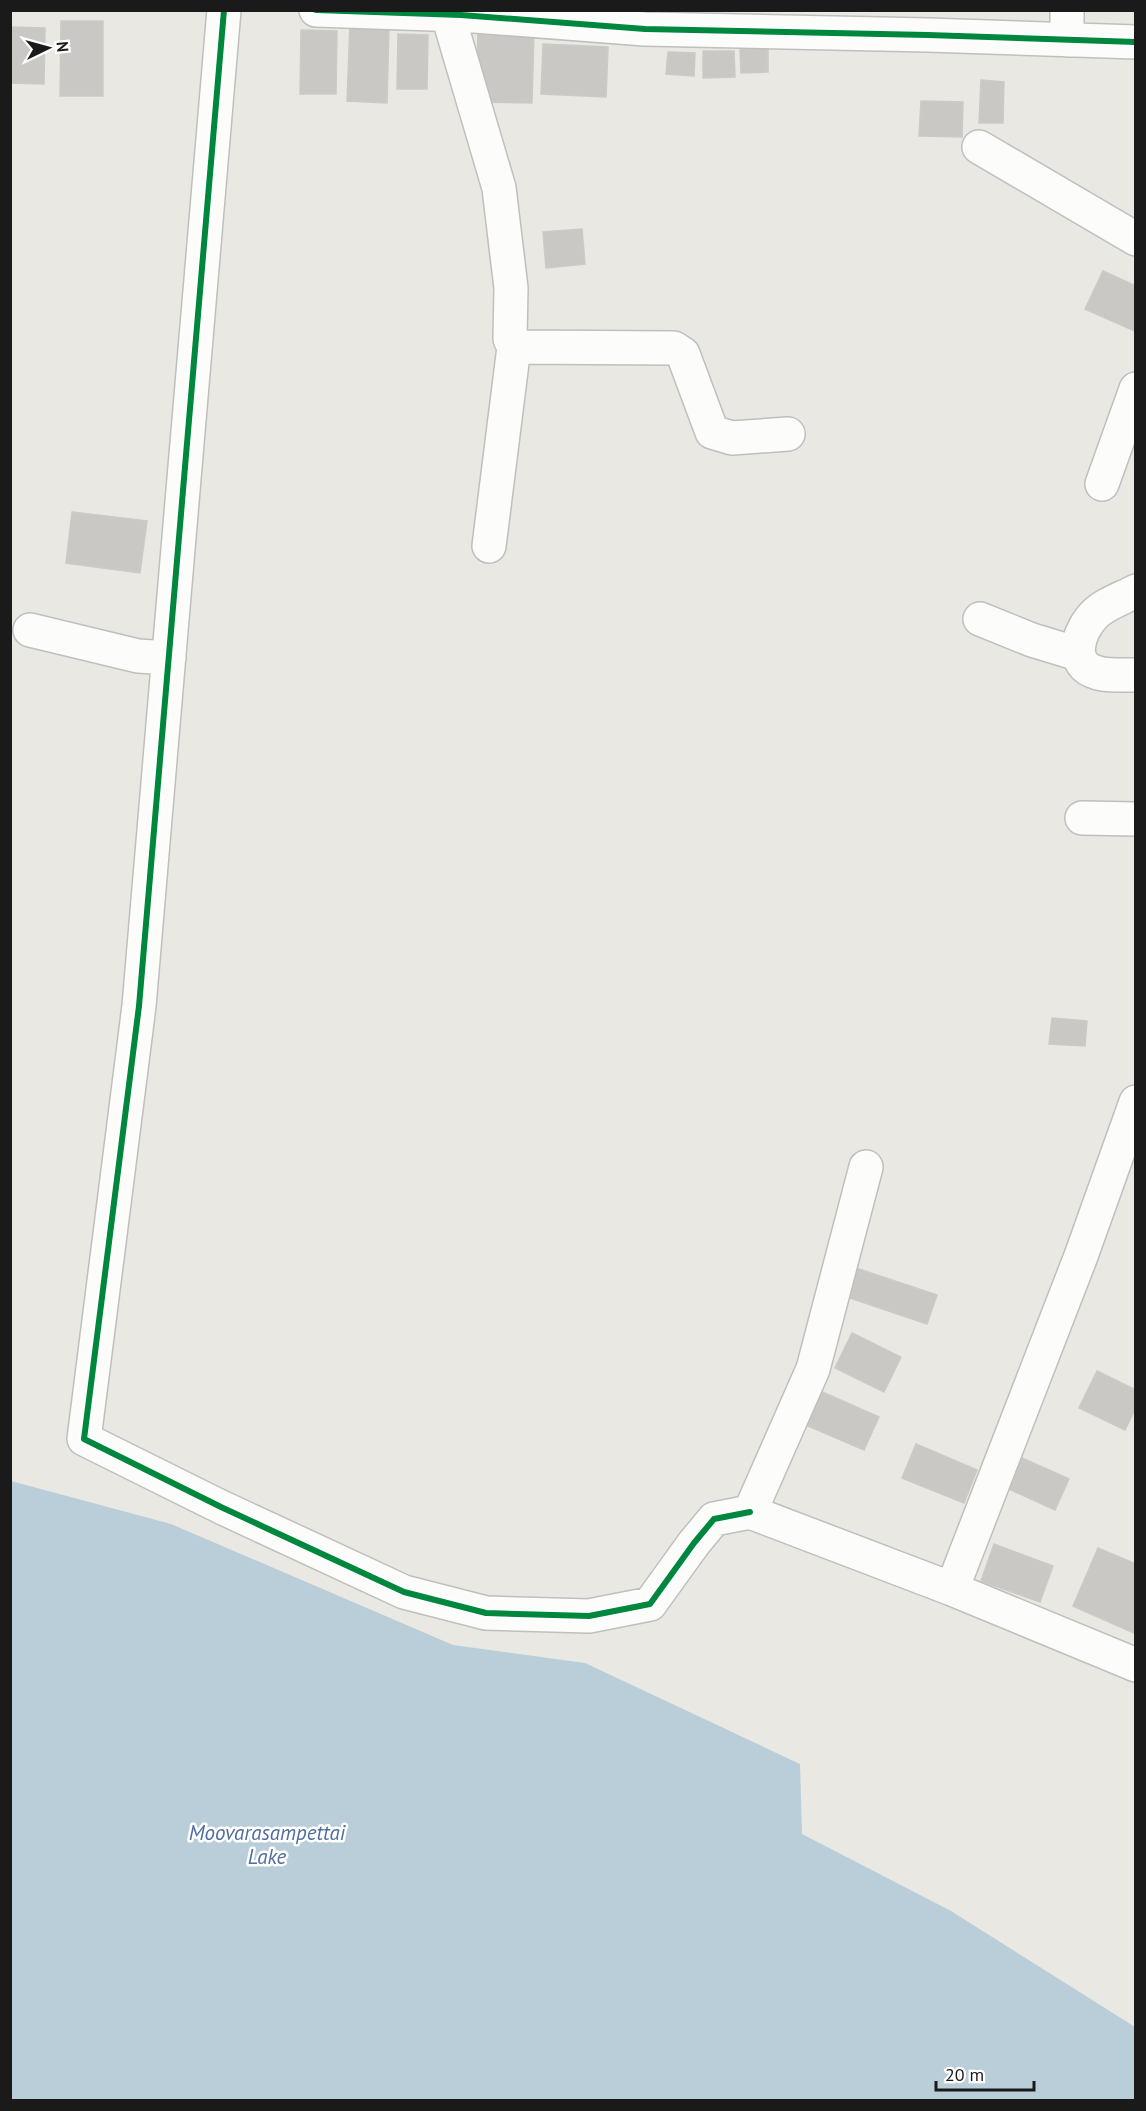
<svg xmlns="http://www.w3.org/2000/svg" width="1146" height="2111" font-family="'PT Sans',sans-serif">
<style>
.water{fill:#b9ced9}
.building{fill:#cac8c4;stroke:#cccac5;stroke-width:1.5}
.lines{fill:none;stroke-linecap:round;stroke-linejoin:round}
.minor-casing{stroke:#c0bfbd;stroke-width:36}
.minor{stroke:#fcfcfb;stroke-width:33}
.cycleway-casing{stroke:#fff;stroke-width:10}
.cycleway{stroke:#00873e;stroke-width:6}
.labels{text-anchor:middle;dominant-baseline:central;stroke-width:5;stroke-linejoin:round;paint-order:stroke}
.water-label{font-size:21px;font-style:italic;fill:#516da0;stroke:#fff}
</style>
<rect width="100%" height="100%" fill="#e9e8e3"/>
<path class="water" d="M11,1481L171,1524L453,1645L585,1663L800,1764L802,1834L951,1911L1135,2027V2100H11Z"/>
<path class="building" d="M61,21H103V96H60Z
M350,24L389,26L387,103L347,101Z
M12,27L45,28L44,84L10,83Z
M301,30L337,31L336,94H300Z
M478,30L534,31L532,103L476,102Z
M398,34L428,35L427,89H397Z
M543,44L608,47L606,97L541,94Z
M768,48V72L741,73L740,49Z
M703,51H734L735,77L703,78Z
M668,52L695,53L694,76L666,74Z
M981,80L1004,82L1003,123H979Z
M921,101L963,102L962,137L919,136Z
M582,229L585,264L546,268L543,232Z
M1103,271L1136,286L1135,331L1085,309Z
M72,512L147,521L140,573L66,563Z
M1052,1018L1087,1021L1085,1046L1049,1044Z
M856,1268L937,1295L927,1324L847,1297Z
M852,1333L901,1357L884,1392L835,1368Z
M1097,1371L1136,1390V1407L1125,1430L1079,1408Z
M820,1391L879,1417L864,1450L806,1425Z
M916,1444L977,1470L964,1503L902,1478Z
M1022,1458L1069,1479L1055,1510L1009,1489Z
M994,1544L1053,1566L1040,1602L981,1581Z
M1098,1548L1136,1564V1629L1134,1633L1073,1606Z"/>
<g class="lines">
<defs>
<path id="minor" d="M224,10L139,1006L84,1439L221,1507L404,1592L486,1613L589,1616L650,1604L694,1543L714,1519L750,1512
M316,10L461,15L645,29L928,35L1136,42
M448,15L499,188L511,288L510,339L514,347L674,348L683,354L712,432L732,438L788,434
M1067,40V10
M979,147L1136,239
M1102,484L1136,389
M489,546L514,347
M1136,591C1123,598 1105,604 1095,614C1078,631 1067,665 1098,673C1109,676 1124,675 1136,675
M980,619L1032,640L1078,654
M30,630L138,656L169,658
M1082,818L1136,819
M1136,1102L1081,1256L952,1589L1136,1665
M866,1167L813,1369L750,1512L952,1589"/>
</defs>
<use href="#minor" class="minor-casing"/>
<use href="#minor" class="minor"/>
<defs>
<path id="cycleway" d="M224,10L139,1006L84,1439L221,1507L404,1592L486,1613L589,1616L650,1604L694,1543L714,1519L750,1512
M316,10L461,15L645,29L928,35L1136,42"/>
</defs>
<use href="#cycleway" class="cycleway-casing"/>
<use href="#cycleway" class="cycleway"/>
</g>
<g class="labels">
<g class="water-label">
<text x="267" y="1832">Moovarasampettai<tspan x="267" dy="24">Lake</tspan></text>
</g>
</g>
<rect width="1146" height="2111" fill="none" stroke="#1a1a1a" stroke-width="24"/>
<g transform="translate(48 48) rotate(85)" stroke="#ffffff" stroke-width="4.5" paint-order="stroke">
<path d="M0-4.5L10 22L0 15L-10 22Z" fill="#1a1a1a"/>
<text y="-9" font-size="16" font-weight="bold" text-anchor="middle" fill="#1a1a1a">N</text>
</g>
<path d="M936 2081v9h98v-9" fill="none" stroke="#1a1a1a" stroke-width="3"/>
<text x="945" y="2081" font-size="18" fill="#1a1a1a" stroke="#ffffff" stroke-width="4.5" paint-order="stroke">20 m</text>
</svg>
